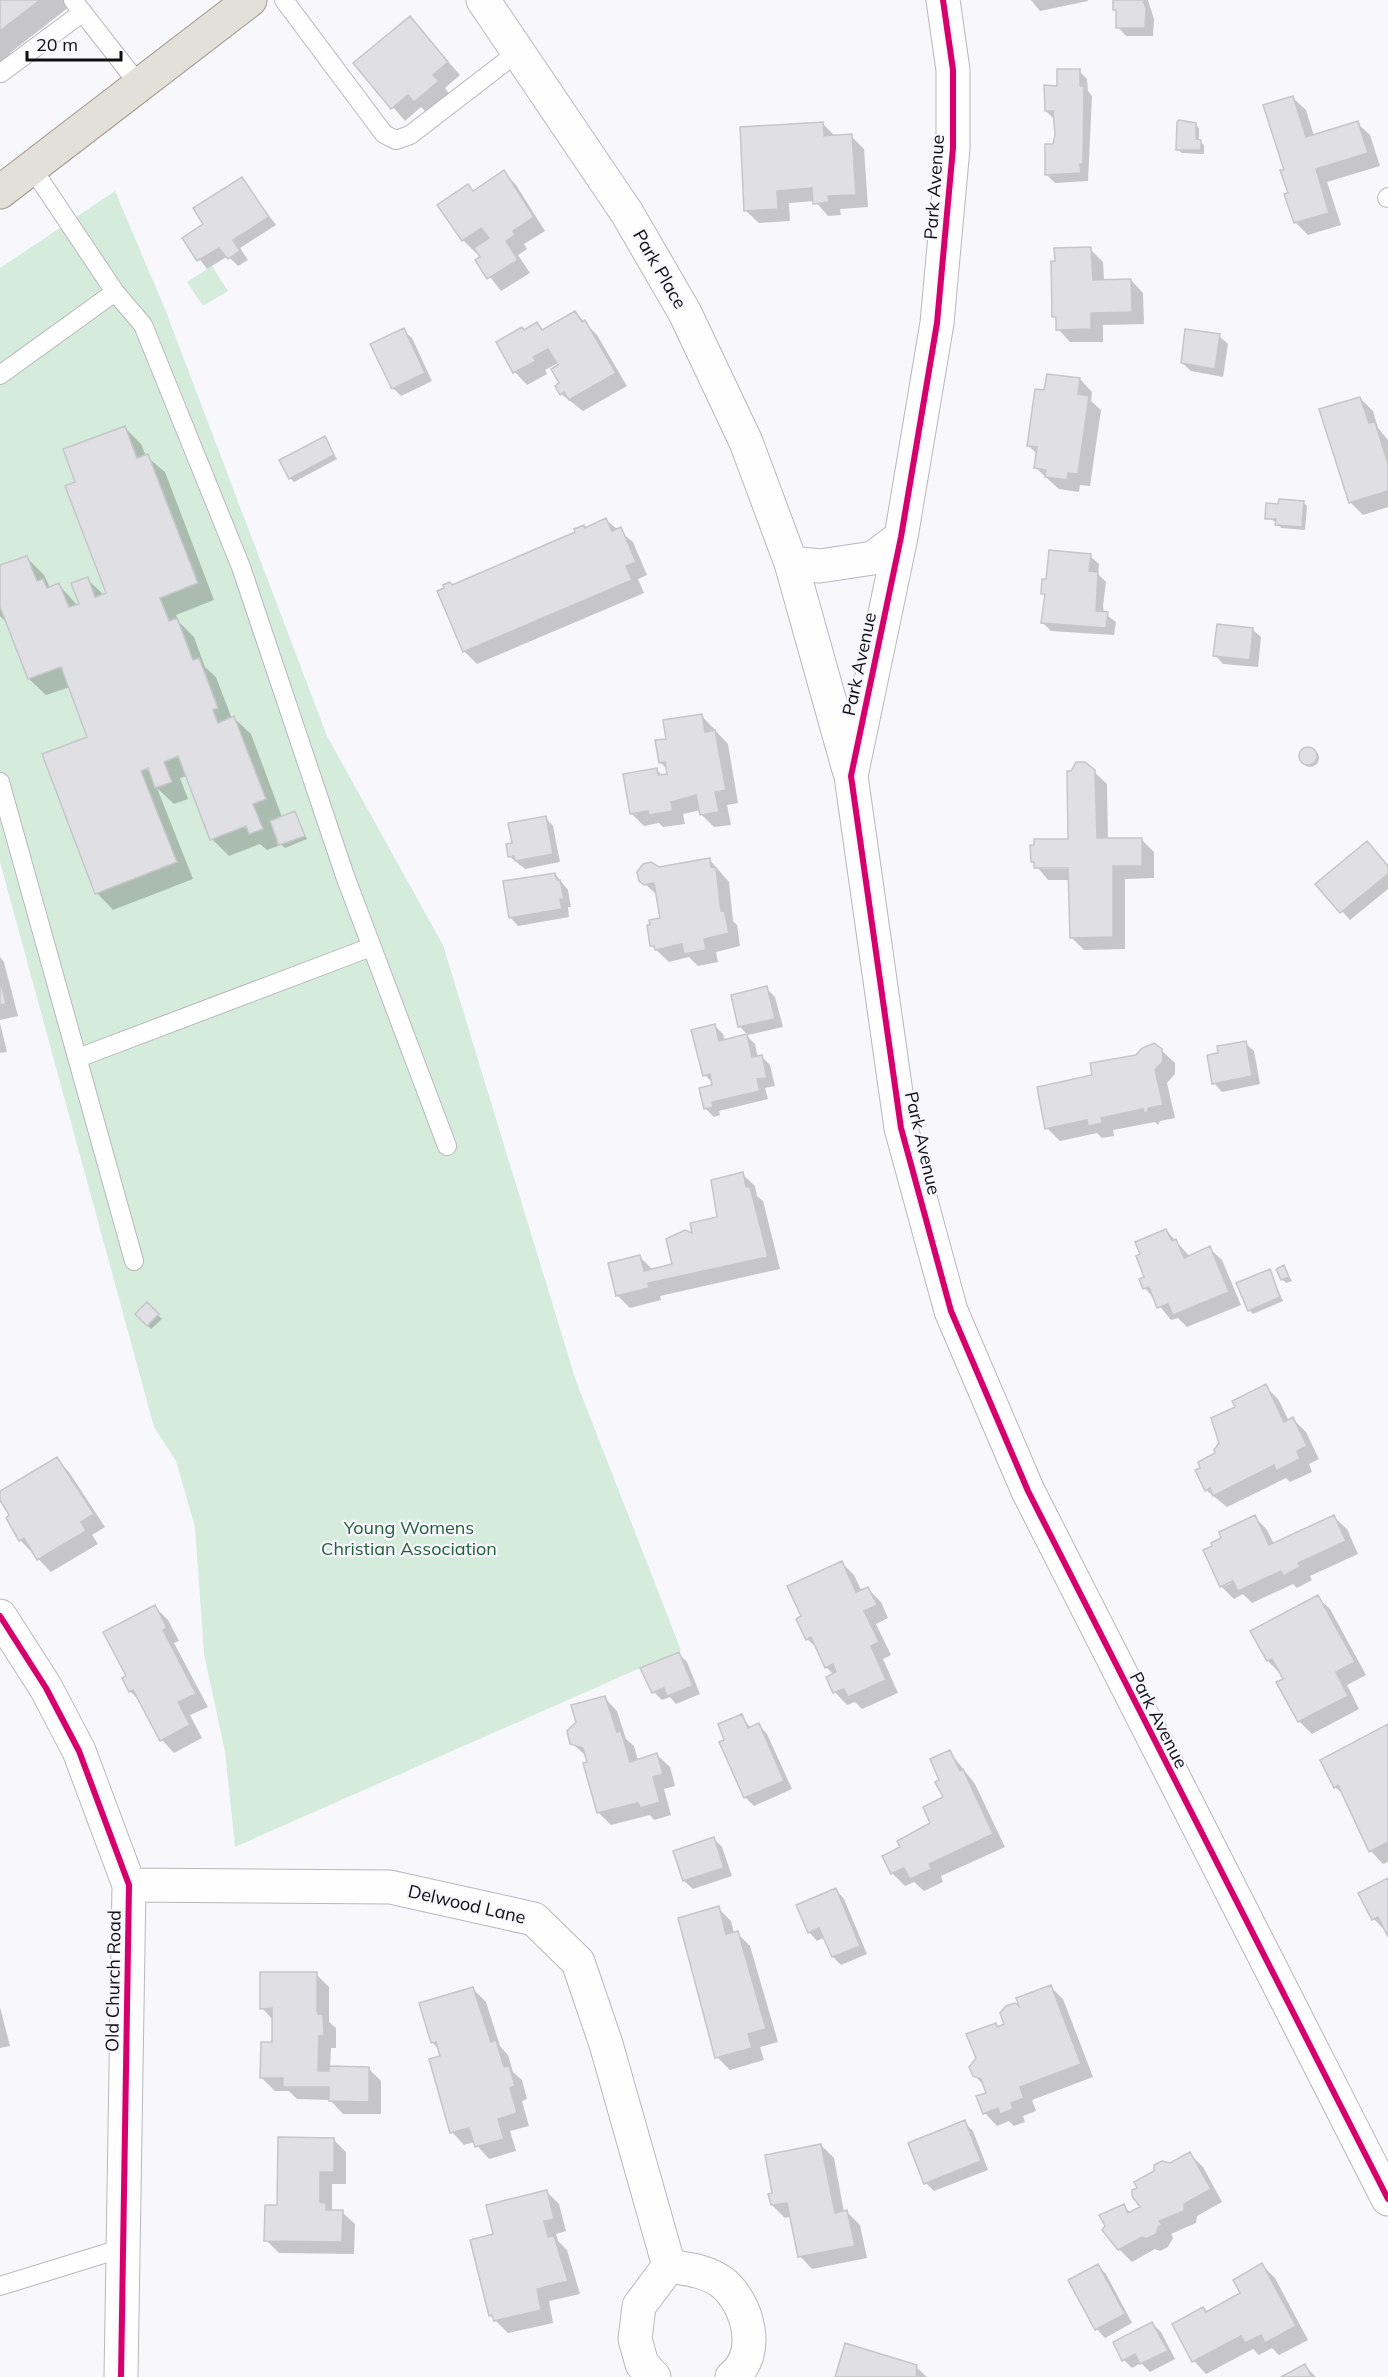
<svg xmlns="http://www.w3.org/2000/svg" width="1388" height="2377" font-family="Mulish,sans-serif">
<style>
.green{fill:#d5ecdc}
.shadow{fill:#0003;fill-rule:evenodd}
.building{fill:#e0dfe3;stroke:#c6c6c9;stroke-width:1.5}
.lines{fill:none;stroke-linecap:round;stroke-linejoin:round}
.service-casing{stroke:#b8b7bb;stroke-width:20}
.minor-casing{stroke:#b8b7bb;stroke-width:35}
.primary-casing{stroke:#9f998e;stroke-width:35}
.service{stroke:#fefeff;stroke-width:18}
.minor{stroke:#fefeff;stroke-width:33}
.primary{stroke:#e3dfd9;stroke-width:33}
.cycleway-casing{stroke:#f7f6fe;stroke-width:10}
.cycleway{stroke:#d6006c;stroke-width:6}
.labels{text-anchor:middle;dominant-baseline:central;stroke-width:4.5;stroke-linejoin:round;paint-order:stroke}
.street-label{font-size:18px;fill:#0f0e11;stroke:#f7f6fe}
.park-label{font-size:18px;fill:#205f34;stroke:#f7f6fe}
</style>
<rect width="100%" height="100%" fill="#f8f8fc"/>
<path class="green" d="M115,191L165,309L327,736L443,945L576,1381L681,1650L235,1847L225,1752L204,1654L195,1527L176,1461L154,1427L0,862V268Z
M212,266L228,291L203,306L187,282Z"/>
<path class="shadow" d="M0,0H78L10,53L13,57L0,68Z
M1031,0H1088V1L1040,11Z
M1115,0H1148L1154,19L1153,36H1126L1118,27Z
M410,18L460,75L445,88L450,95L427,113L421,107L405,121L355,63Z
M1079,71L1087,79L1088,91L1092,96L1088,181L1055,183L1047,175L1057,134L1054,119L1046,111L1058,87Z
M1293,98L1306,110L1314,136L1357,123L1370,135L1380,166L1327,182L1341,225L1308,235L1295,222L1290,194Z
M822,123L835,136H851L864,149L868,207L840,209L841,215L828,216L815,201L789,203L790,221L759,223L746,211Z
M1195,124L1199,128V141L1204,145V154L1182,153L1178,150Z
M504,172L516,185L545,231L524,244L527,249L518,255L530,273L501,291L477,260L482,257L478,251L476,253L463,240L468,186L474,192Z
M241,179L276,225L240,248L248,260L238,266L228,256L207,269L184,238L205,225Z
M1090,249L1103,262L1104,281L1131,280L1143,293L1144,324L1103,325V342H1070L1058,329L1057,320L1054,316Z
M575,312L597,335L627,386L583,411L561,394L558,363L545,370L547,374L527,385L515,372L524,332L537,324L544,331Z
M403,330L412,338L432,381L401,396L393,388Z
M1219,336L1228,344L1223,377L1191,371L1182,363Z
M1080,379L1092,392L1091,401L1101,410L1090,486L1080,485L1079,492L1059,489L1049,480L1036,468L1037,454L1029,446L1046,392Z
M1360,398L1373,411L1378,428L1388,440V507L1363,515L1350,502Z
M124,427L141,444L146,456L165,472L214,600L176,615L179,622L194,637L205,667L216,677L232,719L234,718L251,734L282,817L294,813L307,839L285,848L276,840L278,846L267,850L260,844L229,856L212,839L187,776L180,778L188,799L174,804L157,788L193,879L113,910L97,893L89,737L70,687L46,695L29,679L9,625L0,616V567L27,558L44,575L50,588L59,585L78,606L81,605L87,579L104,595L108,594L77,483Z
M324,438L337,459L294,482L290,478Z
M1303,502L1307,506L1305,530L1281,528L1277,522L1267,518Z
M606,520L633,542L647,575L638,579L644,593L477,664L464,651L452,586Z
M1090,556L1099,564L1098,574L1106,582L1103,606L1104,613L1116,622L1114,635L1051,631L1043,623L1046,597L1042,593Z
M1252,629L1261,637L1258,667L1223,664L1215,655Z
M701,715L728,744L738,803L727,805L731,825L714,827L701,814V810L683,814L685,824L663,827L659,823L644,826L631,813L657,770L663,776L669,775L668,770L660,762L668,740Z
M1301 758a9 9 0 1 1 18 0a9 9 0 1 1-18 0Z
M1085,763L1107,784L1108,839H1141L1154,852V878L1125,879V949L1084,950L1071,937L1070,880H1048L1032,861L1069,840ZM1043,866H1076V869H1043Z
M545,817L553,826L560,862L525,869L509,856Z
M709,859L729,882L733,921L737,925L740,946L716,952L718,962L698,966L689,957L669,962L652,946L662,919L658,896L641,880L659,868Z
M1388,866V889L1350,920L1317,884Z
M555,874L568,890L571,907H568L569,917L518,926L510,917Z
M0,957L4,962L18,1016L0,1020Z
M766,988L775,997L783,1027L748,1035L740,1027Z
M0,1023L7,1052L0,1053Z
M715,1026L723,1034L725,1041L746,1035L755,1044L758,1058L762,1057L770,1065L775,1086L765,1088L768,1099L719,1111L720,1115L714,1117L705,1108L714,1084L705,1075Z
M1245,1043L1254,1051L1260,1084L1222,1092L1214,1083Z
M1161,1050L1175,1063V1074L1167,1083L1175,1118L1160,1121L1158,1125L1155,1122L1113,1130L1114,1136L1102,1138L1097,1133L1060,1141L1047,1128L1094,1077L1137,1057Z
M742,1174L755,1186L757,1196L763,1201L780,1269L660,1296L661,1300L630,1308L617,1295L640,1257L652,1269L674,1265L694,1235L719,1218Z
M1166,1230L1190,1257L1209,1248L1222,1260L1241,1305L1187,1327L1178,1318L1171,1320L1145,1288Z
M1284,1267L1292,1281L1286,1283L1282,1279Z
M1269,1271L1283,1301L1253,1314L1249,1310Z
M147,1304L162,1319L151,1329L137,1314Z
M1265,1386L1278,1399L1289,1421L1293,1419L1306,1432L1319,1459L1309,1464L1312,1472L1290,1482L1286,1478L1227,1507L1206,1490L1237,1408Z
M56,1459L69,1472L105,1527L92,1535L98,1544L51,1572L20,1540L0,1493Z
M1255,1517L1267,1530L1274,1544L1334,1517L1347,1529L1358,1554L1310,1576L1312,1580L1297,1588L1293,1584L1252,1603L1243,1594L1234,1599L1221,1586ZM1240,1579L1225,1586V1583Z
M842,1563L854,1575L862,1592L868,1589L881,1602L888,1618L876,1624L891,1655L883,1659L898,1693L862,1709L855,1702L847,1705L835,1692L828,1677L834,1675L826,1667L818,1649L807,1639L803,1617Z
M1317,1597L1330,1609L1366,1675L1347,1685L1359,1709L1312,1734L1299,1721L1285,1679L1268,1661L1252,1631Z
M155,1607L168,1620L179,1641L174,1643L208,1707L190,1715L202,1738L174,1753L162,1740L142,1703L130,1691L124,1679L128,1677Z
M679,1654L687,1662L700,1694L676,1704L670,1697L662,1700L654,1692Z
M605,1698L617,1711L626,1739L634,1746L638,1761L657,1755L670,1767L675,1786L664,1789L671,1815L654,1820L650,1815L611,1825L599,1813L585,1764L589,1763L587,1757L572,1743Z
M741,1716L751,1728L759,1725L767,1734L792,1789L754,1806L745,1797L721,1743L726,1741Z
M1388,1726V1862L1383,1864L1371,1851L1344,1795L1335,1787Z
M949,1751L975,1784L1005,1847L941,1876L943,1882L924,1891L914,1882L905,1886L892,1873L902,1848L932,1823L945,1798Z
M714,1839L722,1847L732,1876L693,1889L684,1881Z
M1388,1880V1934L1374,1919L1360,1894Z
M836,1890L844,1899L867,1954L841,1965L833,1957L825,1937L817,1941L809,1932Z
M718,1908L731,1921L734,1933H737L750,1946L778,2042L760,2047L764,2060L730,2070L717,2057Z
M316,1974L329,1987V2022L336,2028V2048H331L330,2068H368L381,2081V2114H343L330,2100L297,2099L289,2091H275L262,2078L273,2044V2020L262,2008Z
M1050,1986L1063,1999L1093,2077L1032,2100L1036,2111L1023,2116L1025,2122L1014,2126L1009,2121L997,2126L985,2113L988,2094L985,2086L974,2075L995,2025L998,2028L1006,2025Z
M473,1989L486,2002L500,2046L508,2055L513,2072L522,2080L527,2099L522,2101L529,2126L510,2131L516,2151L489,2159L474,2142L464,2145L452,2132L442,2057L439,2050L432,2042Z
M0,2007L10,2046L0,2048Z
M964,2122L973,2131L988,2170L934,2191L926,2183Z
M334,2140L346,2152V2184H332V2211L342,2212L355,2224L354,2254L279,2253L266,2240L279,2206Z
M821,2145L834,2158L844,2212H847L860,2225L867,2258L812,2269L800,2256L792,2216L785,2218L772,2205L774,2194Z
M1190,2154L1203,2167L1222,2202L1197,2216L1196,2223L1171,2234L1173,2238L1168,2247L1160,2251L1155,2249L1132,2262L1119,2249L1123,2206L1131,2213L1142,2208L1170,2165Z
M547,2192L559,2204L566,2231L556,2234L558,2241L567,2250L580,2294L549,2301L553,2323L508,2333L490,2315L495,2235Z
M1262,2265L1275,2278L1308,2340L1279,2355L1272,2348L1259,2355L1253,2349L1206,2374L1194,2361L1174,2325L1207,2313L1243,2294Z
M1098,2266L1106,2274L1132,2323L1105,2338L1097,2329L1070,2281Z
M1152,2323L1161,2332L1175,2359L1150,2372L1141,2363L1132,2368L1124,2360Z
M1305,2366L1316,2377H1285Z
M916,2367L927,2377H836Z"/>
<path class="building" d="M0,0H40L0,31Z
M1113,0H1143L1146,9L1145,28H1116V10H1113Z
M410,16L448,62L433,75L439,81L414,102L408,95L391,109L353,63Z
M1057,69H1080V86H1084L1083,164H1080L1081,173L1045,175V144H1053L1055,134L1053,111H1045L1044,85L1057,86Z
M1293,96L1306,137L1358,121L1368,153L1316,169L1329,213L1294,223L1284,194L1288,193L1280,170H1284L1263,105Z
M1179,120L1196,123V139L1201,140V150H1176L1177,122Z
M823,122L824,136L852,134L856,195L828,196L829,202L813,204L812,188L777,191L778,209L744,211L740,127Z
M504,170L534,217L513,231L515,235L506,241L518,260L487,279L475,260L480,257L474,248L489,238L481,228L462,241L437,205L468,184L473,191Z
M242,177L269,217L233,240L240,251L228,259L219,248L197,261L182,238L203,224L193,208Z
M1091,247L1093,280L1131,279L1132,312L1091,313V329L1056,330V317H1052L1051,261H1055L1054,248Z
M575,311L582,322L585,320L616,373L569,400L564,392L560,395L555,386L559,383L551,369L558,365L548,349L533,357L536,361L513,373L496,342L522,327L524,330L537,322L542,330Z
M404,328L425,373L392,389L370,344Z
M1185,329L1220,334L1215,369L1181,363Z
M1047,374L1080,378L1078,394L1089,396L1078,474L1068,473L1067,480L1045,477L1046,470L1034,468L1037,447L1027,446L1035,389L1044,390Z
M1360,397L1369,423L1375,422L1388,464V491L1349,503L1319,409Z
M125,426L137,458L148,454L198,583L160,598L169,621L177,618L193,660L199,658L218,708L213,710L218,723L234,716L266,799L253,804L263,829L249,834L246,826L210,840L178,756L164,762L172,782L155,788L148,768L141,771L177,862L95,894L42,754L87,737L61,667L28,679L0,607V565L27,556L37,581L43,579L47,588L59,583L69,607L79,604L71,583L88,577L95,597L106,593L65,486L75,482L63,449Z
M325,436L334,455L289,479L279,460Z
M1279,499L1304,501L1302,527L1275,525L1276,519H1265L1266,503L1278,504Z
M606,518L612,531L621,527L636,562L626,566L632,580L463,652L437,591L444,588L443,585L450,582L452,585L575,532L574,529L584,525L585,528Z
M1049,550L1091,554L1089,571L1098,572L1096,611L1108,612L1106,628L1041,623L1045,594H1041L1042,579H1046Z
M1217,624L1253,628L1250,660L1213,656Z
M702,714L705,732L715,730L726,790L715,792L719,812L700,815L696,795L671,802L673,811L649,815L648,811L630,814L623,774L657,768L658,775L667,774L665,762L659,763L655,740L666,739L663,720Z
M1299 756a9 9 0 1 1 18 0a9 9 0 1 1-18 0Z
M1076,762H1085L1095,770L1097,838H1142V866H1113V937L1070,938L1068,868H1034V862H1031L1030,845H1034V839H1068L1067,771H1071Z
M295,811L305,836L279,845L270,821Z
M546,816L553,854L515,861L514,856L508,857L506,844L512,843L508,823Z
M1367,841L1388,866V874L1340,913L1315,884Z
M710,858L711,867L716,868L721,911L724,910L729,933L704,939L706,950L684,954L682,944L655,950L654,946H650L647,925H650L649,920L660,918L654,883L644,885L639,881L637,872L643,864L651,862L659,867Z
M555,873L557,880H560L564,899H560L562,909L509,918L503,881Z
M0,979L6,1004L0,1005Z
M767,986L775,1019L738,1027L731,995Z
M715,1024L719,1041L747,1034L752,1057L762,1055L767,1078L757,1079L760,1091L712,1102L713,1107L704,1109L699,1088L712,1085L710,1074L703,1076L691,1030Z
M1246,1041L1252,1076L1212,1084L1207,1055L1218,1053L1217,1046Z
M1154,1043L1162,1049L1163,1061L1155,1070L1163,1105L1148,1108V1112L1144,1113L1143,1109L1101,1118L1103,1123L1088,1126L1087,1120L1045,1129L1037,1087L1092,1075L1090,1063L1136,1055L1142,1048Z
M743,1172L746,1187H750L768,1257L648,1283L649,1288L616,1296L608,1263L640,1255L644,1271L672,1264L666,1239L685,1230L692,1233L690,1223L717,1217L711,1180Z
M1166,1229L1172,1241L1176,1239L1184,1258L1210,1246L1229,1292L1173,1315L1168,1304L1157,1308L1149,1287L1143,1289L1139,1279L1144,1277L1136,1256L1140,1254L1135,1242Z
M1284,1265L1289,1277L1281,1280L1276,1269Z
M1270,1269L1280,1297L1248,1311L1236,1283Z
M147,1302L159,1314L147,1326L135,1314Z
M1266,1384L1284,1422L1293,1417L1307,1446L1297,1451L1300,1459L1276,1471L1274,1465L1213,1496L1210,1488L1205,1491L1195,1470L1200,1468L1198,1462L1215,1453L1214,1450L1219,1443L1211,1418L1235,1407L1232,1401Z
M57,1457L94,1514L81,1522L86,1531L37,1560L24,1538L19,1541L6,1518L9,1515L0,1500V1491Z
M1255,1515L1269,1545L1334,1515L1346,1541L1298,1563L1300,1567L1283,1576L1281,1571L1238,1591L1233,1581L1220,1587L1203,1550L1212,1546L1211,1543L1221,1538L1219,1532Z
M842,1561L856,1592L868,1587L877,1605L864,1611L879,1642L871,1646L886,1680L848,1697L844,1689L833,1693L826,1677L836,1672L833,1664L825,1668L811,1637L806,1640L796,1619L801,1616L787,1586Z
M1318,1595L1355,1662L1336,1672L1348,1696L1298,1722L1276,1682L1283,1679L1272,1659L1267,1661L1250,1631Z
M155,1605L167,1628L163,1630L196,1694L178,1702L190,1725L160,1741L133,1690L129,1692L122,1678L126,1676L103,1632Z
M679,1652L693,1686L667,1696L664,1688L652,1693L640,1668Z
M605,1696L617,1732L621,1731L630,1762L657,1753L663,1774L653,1777L660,1802L640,1808L638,1803L597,1813L583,1763L587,1762L583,1748L570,1744L567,1731L576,1722L571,1705Z
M742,1714L748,1728L759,1723L784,1781L744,1798L719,1742L724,1740L718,1724Z
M1388,1724V1842L1369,1852L1338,1785L1334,1788L1320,1760Z
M950,1750L960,1771L963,1769L993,1834L929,1864L932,1869L910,1879L904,1868L891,1874L882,1856L900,1847L897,1841L930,1823L923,1807L943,1797L935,1782L939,1780L930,1759Z
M714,1837L724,1868L683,1881L673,1851Z
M1388,1878V1937L1378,1917L1372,1920L1358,1893Z
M836,1888L860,1946L832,1957L819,1928L808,1933L796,1905Z
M719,1906L726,1934L738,1931L766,2029L748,2034L752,2048L715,2058L678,1918Z
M260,1972H317V2011L318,2014H323L324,2035L319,2036L318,2071H329V2066L369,2067V2102L329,2101V2087H283V2078H260L261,2042H272V2008L260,2009Z
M1051,1985L1081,2064L1020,2087L1024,2098L1011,2103L1013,2109L1000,2114L998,2108L983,2114L976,2096L986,2093L981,2079L973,2076L969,2067L976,2058L966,2034L996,2023L997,2027L1004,2024L1000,2013L1006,2006L1015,2003L1019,2006L1016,1998Z
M473,1987L491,2042L496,2040L504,2067L509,2066L515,2086L510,2088L517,2113L498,2119L504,2139L475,2147L469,2128L450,2133L429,2059L440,2056L436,2042L431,2043L419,2003Z
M965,2120L981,2161L924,2184L908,2143Z
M278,2137L334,2138V2172H320V2202L326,2203V2210H343L342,2242L264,2241L265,2205H277Z
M821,2144L835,2213L847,2210L855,2246L798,2257L787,2203L771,2205L768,2194L772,2193L765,2155Z
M1190,2152L1211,2189L1184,2204V2211L1159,2221L1162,2225L1158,2227L1156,2234L1146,2239L1142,2237L1118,2250L1102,2230L1105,2226L1099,2215L1124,2204L1128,2213L1140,2207L1132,2196V2190L1137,2188L1134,2182L1154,2171V2165L1162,2161L1170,2163Z
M547,2190L554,2219L544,2221L548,2237L554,2236L568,2281L537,2289L541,2310L494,2321L492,2315L489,2316L470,2240L493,2234L486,2205Z
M1262,2263L1296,2326L1265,2343L1261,2335L1245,2343L1241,2336L1192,2362L1172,2324L1203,2307L1206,2312L1240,2293L1233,2280Z
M1098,2264L1125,2314L1095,2330L1068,2280Z
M1152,2322L1168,2351L1140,2364L1135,2354L1122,2361L1113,2342Z
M845,2343L917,2365L916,2377H835Z
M1305,2364L1312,2377H1281Z"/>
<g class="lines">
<defs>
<path id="service" d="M73,0L140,86
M284,0L384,134L396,140L410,135L518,52
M1,73L83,12
M1387,198L1388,197
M115,292L143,325L241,567L345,876L447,1146
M0,375L115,292L32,168
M0,782L134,1261
M78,1058L371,947
M0,2286L123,2248"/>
<path id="minor" d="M483,0L627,213L685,313L746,442L791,563L849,770
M943,0L953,70V148L937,323L901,537L851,776L901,1128L951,1311L1028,1491L1388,2199
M791,563L820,566L873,558L901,537
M0,1616L46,1688L79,1751L129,1885L121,2377
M129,1885L390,1887L534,1919L578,1962L606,2044L669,2266
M669,2266C687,2269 708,2271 723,2283C748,2304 762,2354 732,2377
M654,2377L642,2364L635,2339L639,2306L669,2266"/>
<path id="primary" d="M0,192L250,0"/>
</defs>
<use href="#service" class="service-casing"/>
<use href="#minor" class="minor-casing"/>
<use href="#primary" class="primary-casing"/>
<use href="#service" class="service"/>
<use href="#minor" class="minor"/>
<use href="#primary" class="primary"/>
<defs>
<path id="cycleway" d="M943,0L953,70V148L937,323L901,537L851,776L901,1128L951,1311L1028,1491L1388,2199
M0,1616L46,1688L79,1751L129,1885L121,2377"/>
</defs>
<use href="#cycleway" class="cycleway-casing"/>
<use href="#cycleway" class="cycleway"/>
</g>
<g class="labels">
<g class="street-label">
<text transform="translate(934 187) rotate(-86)">Park Avenue</text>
<text transform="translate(660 269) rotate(60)">Park Place</text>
<text transform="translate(859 664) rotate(-78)">Park Avenue</text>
<text transform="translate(923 1143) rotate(77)">Park Avenue</text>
<text transform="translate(1159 1720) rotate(63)">Park Avenue</text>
<text transform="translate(467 1904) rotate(13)">Delwood Lane</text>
<text transform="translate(113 1981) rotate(-89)">Old Church Road</text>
</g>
<g class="park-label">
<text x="409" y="1527">Young Womens<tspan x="409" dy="21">Christian Association</tspan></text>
</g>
</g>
<path d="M27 51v9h94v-9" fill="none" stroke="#0f0e11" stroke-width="3"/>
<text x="36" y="51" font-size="18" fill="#0f0e11" stroke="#f7f6fe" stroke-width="4.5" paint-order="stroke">20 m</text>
</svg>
